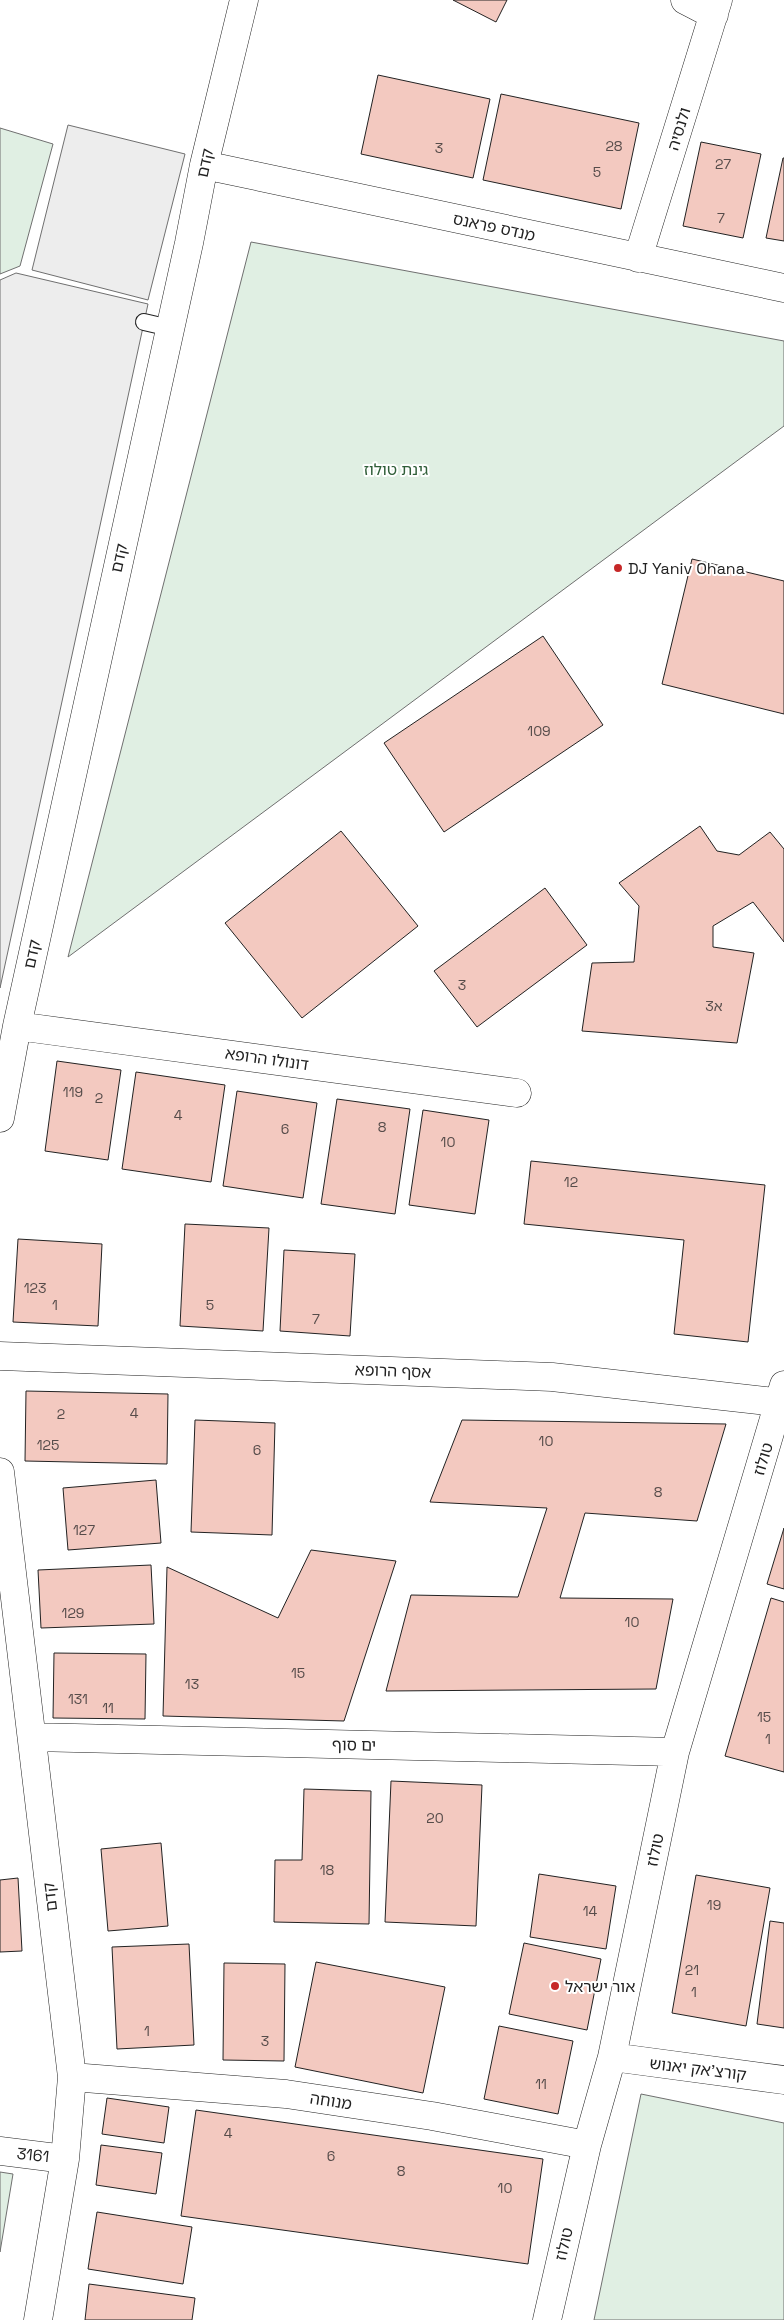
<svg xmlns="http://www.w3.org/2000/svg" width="784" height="2320" font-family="'Space Grotesk','Noto Sans Hebrew',sans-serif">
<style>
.green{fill:#e0efe3;stroke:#6f6f6f}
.parking{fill:#ededed;stroke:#6f6f6f}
.building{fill:#f3c9c0;stroke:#222}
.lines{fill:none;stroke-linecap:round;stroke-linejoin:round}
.service-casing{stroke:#222;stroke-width:18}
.minor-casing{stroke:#222;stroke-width:29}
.service{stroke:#fff;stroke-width:16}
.minor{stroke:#fff;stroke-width:28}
.poi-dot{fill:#c62828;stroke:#fff;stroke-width:2}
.labels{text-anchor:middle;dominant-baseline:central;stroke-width:4;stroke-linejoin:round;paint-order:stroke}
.number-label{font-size:14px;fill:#564c4a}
.street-label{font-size:16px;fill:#222;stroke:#fff}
.park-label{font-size:16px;fill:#2f5e38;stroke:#fff}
.poi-label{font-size:16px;fill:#222;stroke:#fff;text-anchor:start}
</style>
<rect width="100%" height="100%" fill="#fff"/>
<path class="green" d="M0,128L53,144L20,266L0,274Z
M251,242L784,341V426L68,957Z
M641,2094L784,2123V2320H594Z
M0,2172L13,2174L0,2252Z"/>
<path class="parking" d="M68,125L185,154L148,300L32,270Z
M16,273L148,304L0,988V280Z"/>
<path class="building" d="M453,0H507L496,22Z
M378,75L490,99L473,178L361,154Z
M501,94L639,123L621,209L483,180Z
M701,142L761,154L743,238L683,226Z
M783,158H784V241L766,238Z
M692,559L784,581V714L662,684Z
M543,636L603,725L444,832L384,743Z
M700,826L717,851L739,855L770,832L784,849V942L753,902L713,926V947L754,953L737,1043L582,1031L592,963L634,962L639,906L619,883Z
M341,831L418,926L302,1018L225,923Z
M545,888L587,945L477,1027L434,971Z
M57,1061L121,1070L108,1160L45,1151Z
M136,1072L225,1085L211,1182L122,1169Z
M237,1091L317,1103L303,1198L223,1186Z
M337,1099L410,1109L395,1214L321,1204Z
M423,1110L489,1120L475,1214L409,1205Z
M531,1161L765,1185L748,1342L674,1334L684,1240L524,1224Z
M185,1224L269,1228L263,1331L180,1326Z
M18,1239L102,1244L98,1326L13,1322Z
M284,1250L355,1254L350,1336L280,1331Z
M26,1391L168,1394L167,1464L25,1461Z
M195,1420L275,1423L272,1535L191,1532Z
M462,1420L726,1424L697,1521L585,1513L560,1598L673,1599L656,1689L386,1691L411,1595L518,1597L547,1508L430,1502Z
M156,1480L161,1543L68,1550L63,1488Z
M784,1528V1589L767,1584Z
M311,1550L396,1561L344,1721L163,1716L167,1567L278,1618Z
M151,1565L154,1624L41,1628L38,1570Z
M771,1598L784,1602V1772L725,1756Z
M54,1653L146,1654L145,1719L53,1718Z
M391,1781L482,1785L476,1926L385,1922Z
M304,1789L371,1791L369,1924L274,1922L275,1860H302Z
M161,1843L168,1926L108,1931L101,1849Z
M539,1874L616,1886L606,1949L530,1937Z
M696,1875L770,1888L746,2026L672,2013Z
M18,1878L22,1951L0,1952V1880Z
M770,1921L784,1923V2028L757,2024Z
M524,1943L601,1959L587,2030L509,2014Z
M189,1944L194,2045L117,2049L112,1947Z
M316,1962L445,1987L423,2093L295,2067Z
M224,1963L285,1964L284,2061L223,2060Z
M499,2026L573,2041L558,2114L484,2099Z
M107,2098L169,2107L164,2143L102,2134Z
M196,2110L543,2159L528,2264L181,2216Z
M101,2145L162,2153L156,2194L96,2185Z
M97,2212L192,2227L183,2284L88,2269Z
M89,2284L195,2298L192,2320H85Z"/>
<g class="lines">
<defs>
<path id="service" d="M144,322L170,328"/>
<path id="minor" d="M685,0L714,15
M204,165L784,288
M638,258L718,0
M17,1026L517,1093
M0,1118L17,1026L189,243L204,165L244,0
M0,1356L552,1377L784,1403
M0,1472L72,2077L65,2159L38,2320
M32,1737L675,1752
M612,2057L784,2080
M72,2077L286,2094L432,2116L587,2145
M0,2151L65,2159
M547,2320L587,2145L612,2057L675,1752L784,1385"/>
</defs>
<use href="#service" class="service-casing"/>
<use href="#minor" class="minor-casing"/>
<use href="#service" class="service"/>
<use href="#minor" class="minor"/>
</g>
<g class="poi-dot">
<circle cx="618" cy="568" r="5"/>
<circle cx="555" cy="1986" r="5"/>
</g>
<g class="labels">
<g class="number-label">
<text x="614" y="146">28</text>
<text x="439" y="148">3</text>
<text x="723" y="164">27</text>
<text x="597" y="172">5</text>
<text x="721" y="218">7</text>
<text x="539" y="731">109</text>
<text x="462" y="985">3</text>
<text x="714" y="1006">3א</text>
<text x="73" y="1092">119</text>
<text x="99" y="1098">2</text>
<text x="178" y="1115">4</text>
<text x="382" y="1127">8</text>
<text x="285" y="1129">6</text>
<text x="448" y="1142">10</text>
<text x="571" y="1182">12</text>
<text x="35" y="1288">123</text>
<text x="55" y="1305">1</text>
<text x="210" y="1305">5</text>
<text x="316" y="1319">7</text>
<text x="134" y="1413">4</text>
<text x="61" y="1414">2</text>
<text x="546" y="1441">10</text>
<text x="48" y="1445">125</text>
<text x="257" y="1450">6</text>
<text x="658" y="1492">8</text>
<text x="84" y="1530">127</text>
<text x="73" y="1613">129</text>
<text x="632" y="1622">10</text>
<text x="298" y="1673">15</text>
<text x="192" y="1684">13</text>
<text x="78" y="1699">131</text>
<text x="108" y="1708">11</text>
<text x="764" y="1717">15</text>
<text x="768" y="1739">1</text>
<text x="435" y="1818">20</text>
<text x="327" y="1870">18</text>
<text x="714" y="1905">19</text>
<text x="590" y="1911">14</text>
<text x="692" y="1970">21</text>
<text x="694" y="1992">1</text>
<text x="147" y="2031">1</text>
<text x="265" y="2041">3</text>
<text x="541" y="2084">11</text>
<text x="228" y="2133">4</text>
<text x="331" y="2156">6</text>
<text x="401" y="2171">8</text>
<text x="505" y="2188">10</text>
</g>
<g class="street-label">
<text transform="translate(679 129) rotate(-73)">ולנסיה</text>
<text transform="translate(205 163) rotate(-78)">קדם</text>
<text transform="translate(494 227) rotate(12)">מנדס פראנס</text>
<text transform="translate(119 558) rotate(-78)">קדם</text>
<text transform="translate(32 954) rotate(-78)">קדם</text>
<text transform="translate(267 1059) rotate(8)">דונולו הרופא</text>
<text transform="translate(393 1371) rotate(2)">אסף הרופא</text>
<text transform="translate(763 1459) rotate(-73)">טולוז</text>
<text transform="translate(354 1745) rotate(1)">ים סוף</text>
<text transform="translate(655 1850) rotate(-78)">טולוז</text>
<text transform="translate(50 1897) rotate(-97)">קדם</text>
<text transform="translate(698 2069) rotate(7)">קורצ'אק יאנוש</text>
<text transform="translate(331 2101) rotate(9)">מנוחה</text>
<text transform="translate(33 2155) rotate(6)">3161</text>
<text transform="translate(564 2244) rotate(-77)">טולוז</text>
</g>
<g class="park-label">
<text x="396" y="469">גינת טולוז</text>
</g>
<g class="poi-label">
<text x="628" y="568">DJ Yaniv Ohana</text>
<text x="565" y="1986">אור ישראל</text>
</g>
</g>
</svg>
